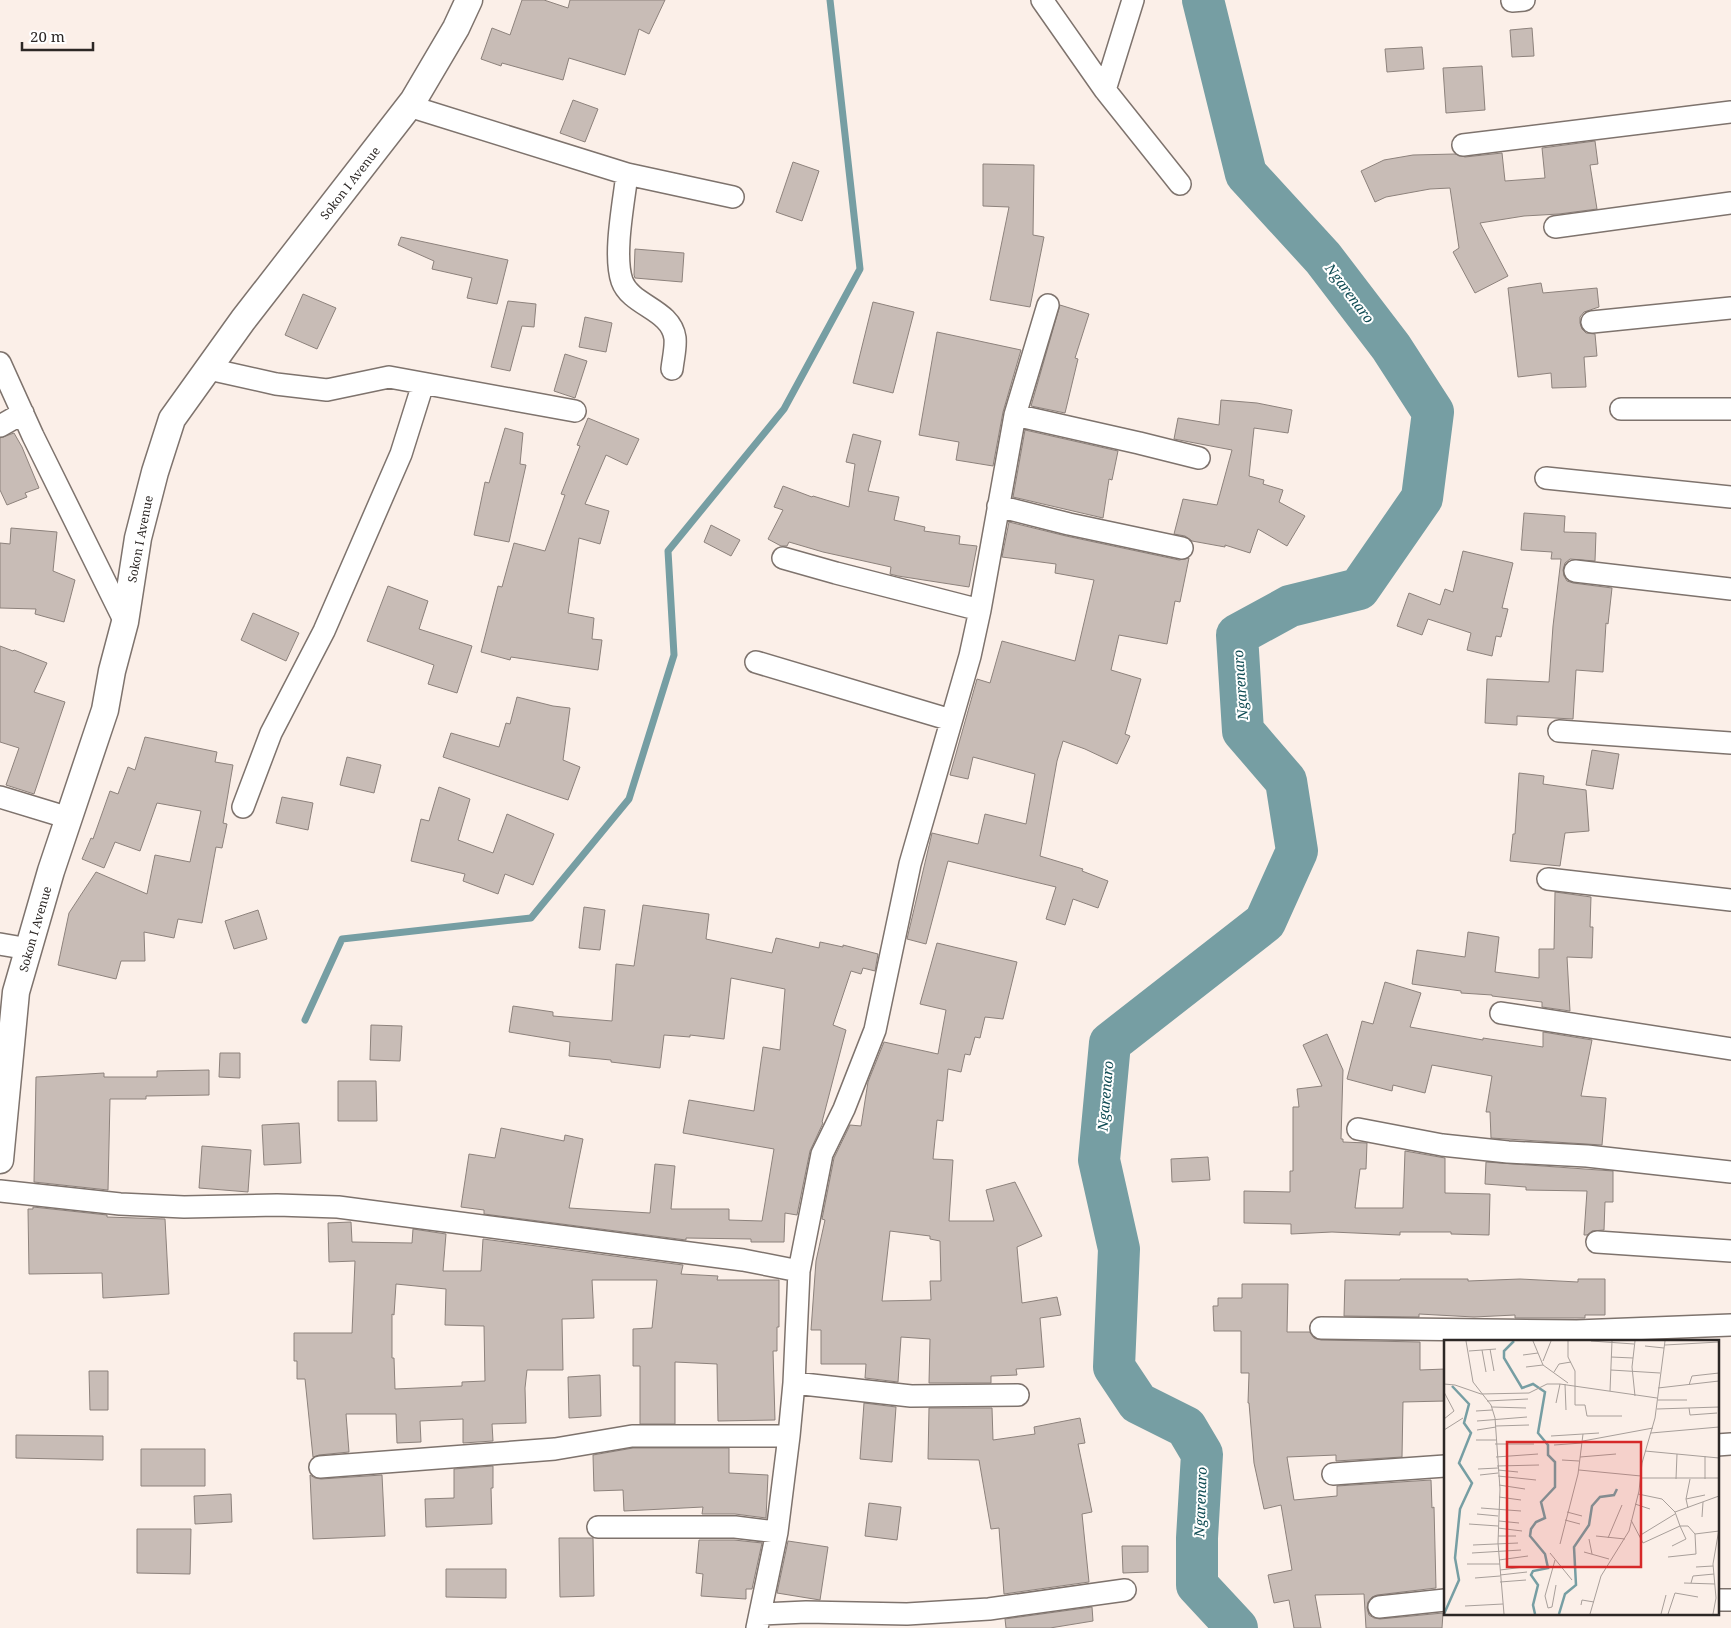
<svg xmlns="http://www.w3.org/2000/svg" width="1731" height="1628" font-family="'Noto Serif',serif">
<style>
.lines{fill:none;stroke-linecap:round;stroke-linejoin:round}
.stream{stroke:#769ea3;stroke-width:7}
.river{stroke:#769ea3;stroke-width:42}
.building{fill:#c8bcb6;stroke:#8d827c;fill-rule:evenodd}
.minor-casing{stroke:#7e736d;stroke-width:24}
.tertiary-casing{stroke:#7e736d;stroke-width:29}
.minor{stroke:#fff;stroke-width:21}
.tertiary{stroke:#fff;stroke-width:26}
.labels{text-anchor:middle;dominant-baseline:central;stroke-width:4;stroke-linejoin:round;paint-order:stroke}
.street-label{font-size:12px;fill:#2c2725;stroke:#fff}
.water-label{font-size:14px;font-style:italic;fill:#104c54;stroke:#fff}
.inset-river{fill:none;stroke:#769ea3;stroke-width:2.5}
.inset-road{fill:none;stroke:#a89f9a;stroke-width:1}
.view{fill:#d62828;fill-opacity:0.15;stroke:#d62828;stroke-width:2.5}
.inset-edge{fill:none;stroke:#2c2725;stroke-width:2.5}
</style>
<rect width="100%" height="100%" fill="#fbefe8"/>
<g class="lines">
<path class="stream" d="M305,1020L342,939L531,918L629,799L674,655L668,551L784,409L860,269L830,0"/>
<path class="river" d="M1203,0L1246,174L1323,258L1391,347L1433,412L1422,498L1359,589L1290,606L1237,635L1243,731L1286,781L1297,851L1265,922L1110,1043L1099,1160L1119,1249L1114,1367L1138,1403L1186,1427L1202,1454L1197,1538V1585L1237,1628"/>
</g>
<path class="building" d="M522,0H544L568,8L570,0H665L649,34L639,29L625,75L569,58L563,80L502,63L501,66L481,59L492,28L510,35Z
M1532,28L1534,56L1512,57L1510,30Z
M1422,47L1424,69L1387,72L1385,49Z
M1482,66L1485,110L1446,113L1443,68Z
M573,100L598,109L585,142L560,133Z
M1595,141L1598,164L1590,165L1597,209L1559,214L1524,216L1480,223L1508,276L1475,293L1453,252L1459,248L1450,188L1430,189L1386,197L1375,202L1361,171L1384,160L1413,155L1455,154L1465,157L1502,153L1505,181L1545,178L1542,148Z
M793,162L819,171L802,221L776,212Z
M983,164L1034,165L1033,235L1044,237L1030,307L990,300L1009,207L983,206Z
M401,237L508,260L497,304L467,298L472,278L432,269L434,261L398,245Z
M635,249L684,253L682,282L635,278L634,275Z
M1541,283L1543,293L1597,288L1599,307L1584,312L1580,317V323L1582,329L1586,333L1595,334L1597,356L1584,357L1586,387L1552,388L1551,373L1518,377L1508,288Z
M303,294L336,308L317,349L285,335Z
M508,301L536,304L534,327L522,326L510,371L491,367Z
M873,302L914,312L893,393L853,383Z
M1060,305L1089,314L1075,358L1078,359L1065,413L1031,406Z
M585,317L612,323L606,352L579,347Z
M937,332L1021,350L1003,412L993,466L956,460L959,442L919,435Z
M565,354L587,361L575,398L554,391Z
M1221,400L1257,403L1292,410L1288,433L1254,428L1249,476L1264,480L1263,484L1283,490L1279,502L1305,516L1287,546L1258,529L1250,553L1225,545V547L1192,541L1185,536L1174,534L1183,499L1217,505L1232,450L1174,439L1178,418L1219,425Z
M588,418L639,439L627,465L606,455L585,504L609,511L600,544L579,538L568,613L594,618L592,639L602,640L598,670L511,657L510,660L481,652L498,586L502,587L514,543L545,551L565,495L561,494L580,446L577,445Z
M505,428L523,433L520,464L526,465L509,542L474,535L485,482L489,483Z
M1025,430L1118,451L1112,480L1109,479L1103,518L1013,497Z
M14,433L22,447L39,488L25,493L27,497L7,505L0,490V438Z
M853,434L881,441L868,491L899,497L894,520L925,527L924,531L960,536L959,544L977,546L969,587L898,576L890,574L891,567L823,552L789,542L787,546H781L768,539L783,510L774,507L783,486L812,497L813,496L849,507L855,464L846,462Z
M1524,513L1565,516L1564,532L1596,533L1595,561L1570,559L1565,563L1563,570L1564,576L1567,581L1573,583L1612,588L1608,624L1606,623L1603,672L1576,670L1573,719L1517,716V725L1485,723L1487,679L1549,682L1553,626L1561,559H1551L1552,552L1521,550Z
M1009,522L1066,536L1179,560L1189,558L1180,602L1175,601L1167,644L1119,635L1111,670L1141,679L1125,734L1130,736L1117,764L1085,749L1063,741L1057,761L1040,856L1083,869L1082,871L1108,881L1098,908L1073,899L1065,925L1046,919L1056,887L948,861L926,944L907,939L932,833L978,844L985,814L1026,824L1035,774L973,757L968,779L950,775L977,679L990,683L1002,641L1075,661L1094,580L1055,573L1056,564L1002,557Z
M711,525L740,540L731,556L704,542Z
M11,528L57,532L53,571L75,580L64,622L35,614L36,609L0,608V543L10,544Z
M1463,551L1513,563L1502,608L1508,609L1501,637L1496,636L1492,656L1467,650L1471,633L1428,619L1422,635L1397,626L1409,593L1440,605L1445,589L1453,592Z
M388,586L428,601L419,629L472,646L457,693L428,684L434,665L367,641Z
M253,613L299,633L286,661L241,640Z
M0,646L13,651L14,650L47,663L34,692L65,702L34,794L6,785L19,748L0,742Z
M517,697L553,706L570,708L563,760L580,767L568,800L443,757L451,733L499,747L506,723L510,724Z
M145,737L217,752L215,762L233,765L223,823L227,824L222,848L216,847L202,923L178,919L174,938L144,932L145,961H121L116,979L58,965L69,913L96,872L147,894L155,855L190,862L201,811L157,803L140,851L115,842L104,868L82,859L91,838L93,839L110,791L118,794L128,767L135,770Z
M1592,750L1619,754L1613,789L1586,785Z
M347,757L381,765L374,793L340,785Z
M1519,773L1544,776L1543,784L1586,790L1589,831L1565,833L1560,866L1510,861L1513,834H1515Z
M439,787L470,799L458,840L493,853L507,814L554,834L533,885L505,874L498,894L463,881L465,874L411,861L421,819L429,821Z
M282,797L313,803L308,830L276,823Z
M1555,892L1591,897L1590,927H1593L1592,958L1567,957L1570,1011L1542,1007V1002L1492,996V995L1461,993V991L1412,984L1417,950L1465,957L1468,932L1499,937L1495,972L1539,978V949H1554Z
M643,905L709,914L706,939L772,953L776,938L819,948L820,942L843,947V945L878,954L875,971L863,968L861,974L851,971L833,1025L846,1030L822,1122L823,1123L810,1151L797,1215L785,1213L784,1242H751V1239L686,1238V1240L484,1214V1210L461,1207L469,1154L495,1158L501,1128L564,1141L565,1135L583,1139L569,1208L650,1213L655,1164L675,1166L671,1209H729V1220L762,1221L774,1149L683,1133L689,1100L754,1111L763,1047L780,1050L785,989L731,978L724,1039L690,1035V1037L664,1035L660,1068L611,1062V1060L569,1056L570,1042L509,1032L513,1006L553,1012V1016L612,1021L616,964L634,966Z
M584,907L605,910L600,950L579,948Z
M258,910L267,939L234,949L225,921Z
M937,943L1017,962L1003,1019L985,1017L980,1038L975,1037L970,1055L965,1054L961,1072L948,1069L943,1121L937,1120L933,1159L953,1160L949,1221H994L986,1190L1015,1182L1042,1236L1017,1247L1022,1303L1057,1297L1061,1315L1040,1318L1044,1367L1016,1369L1017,1375L991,1376V1383H929L930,1339L901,1337L898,1382L865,1378L866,1364H821V1330H811L816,1261L825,1220L822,1219L834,1158L850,1125L861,1126L868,1082L884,1042L938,1054L946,1010L920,1004ZM890,1231L930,1236V1239L940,1241L941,1281H930L931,1300L882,1301Z
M1385,982L1421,993L1410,1027L1483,1040V1038L1543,1047V1032L1592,1040L1581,1096L1606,1098L1602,1145L1491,1138L1490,1112H1486L1492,1076L1432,1065L1425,1093L1393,1085L1392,1091L1347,1079L1362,1021L1373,1024Z
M371,1025L402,1026L400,1061L370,1060Z
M1327,1034L1343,1070L1341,1139H1343V1142L1367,1143L1366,1169H1360L1355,1208H1403L1405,1151L1445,1158V1193L1490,1194L1489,1235L1451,1234V1232H1400V1235L1332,1232L1291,1234V1224L1244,1223V1191L1290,1192V1171H1293V1107H1299L1297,1089L1322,1086L1303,1045Z
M220,1053H240V1078L219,1077Z
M209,1070V1095L146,1096V1099H110L108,1190L34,1182L36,1077L104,1073V1077H157V1071Z
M338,1081H376L377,1121H338Z
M299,1123L301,1163L264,1165L262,1125Z
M202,1146L251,1150L248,1192L199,1188Z
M1208,1157L1210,1180L1172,1182L1171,1159Z
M1486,1162L1613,1171V1202H1605L1604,1230L1592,1231L1587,1235H1584L1587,1191L1526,1190V1187L1485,1184Z
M33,1207L107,1215V1217L165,1219L169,1294L103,1298L102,1273L29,1274L28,1209H33Z
M351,1222L352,1242L412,1243L413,1229L446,1234L443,1271H481L483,1239L683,1265L681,1274L718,1276L717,1280H779V1327H777V1351H773L775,1420L718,1421L717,1364L675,1362V1424H640V1366H633V1329L652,1328L657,1280H592L594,1318L562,1319L563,1370H527L525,1388L526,1423L492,1424L493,1441L463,1443V1419L420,1421L421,1442L397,1443L396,1414H346L349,1452L319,1455L313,1457L305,1379H297V1361H294V1333H352L355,1261L329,1262L328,1223ZM396,1284L446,1289L445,1325L484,1326L485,1381L462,1382V1386L395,1389L394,1358H392V1314L394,1315Z
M1400,1279H1468V1281L1520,1279L1578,1282V1279H1605V1315H1585V1318H1515V1315L1474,1317L1419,1314V1317L1344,1316L1345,1280H1400Z
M1242,1284H1288L1287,1332H1310L1314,1338L1321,1340L1420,1342V1370L1445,1369V1401L1403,1402L1402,1457L1336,1461V1455L1287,1457L1294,1500L1337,1496V1486L1431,1480L1432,1508L1434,1507L1436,1588L1377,1595L1372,1597L1368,1602L1367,1608L1369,1615L1374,1618L1380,1619L1443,1613L1442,1628H1366L1364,1594L1315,1595L1321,1628H1294L1289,1600L1274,1603L1268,1575L1292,1570L1281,1505L1264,1509L1254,1463L1249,1403H1248L1249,1373H1241V1331H1214L1213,1306H1218V1298H1242Z
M89,1371H108V1410H90Z
M600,1375L601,1416L569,1418L568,1377Z
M864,1403L896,1407L892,1462L860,1459Z
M929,1408H992L993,1440L1035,1434L1034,1427L1080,1418L1085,1443L1078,1444L1092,1512L1082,1514L1089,1582L1004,1594L999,1528L991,1529L979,1460L928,1459Z
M16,1435L103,1436V1460L16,1458Z
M633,1448H729V1473L768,1475L766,1518L735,1514H702L703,1507L624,1511L623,1490L594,1491L593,1455Z
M141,1449H205V1486H141Z
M493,1466V1488H491L492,1524L426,1527L425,1499L454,1498V1469Z
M310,1475L315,1478L321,1479L382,1475L385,1536L313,1539Z
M231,1494L232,1522L195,1524L194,1496Z
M869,1503L901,1507L897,1540L865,1536Z
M137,1529H191L190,1574L137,1573Z
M559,1538H593L594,1596L560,1597Z
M699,1540H734L762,1543L752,1589H746V1599L701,1596L703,1574L696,1573Z
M788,1541L828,1547L820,1600L777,1593Z
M1122,1546H1148V1572L1123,1573Z
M446,1569H506V1598L446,1597Z
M1092,1607L1093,1621L1050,1628H1006L1005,1619Z"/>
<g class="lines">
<defs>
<path id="minor" d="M1042,0L1105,90L1180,184
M1512,1L1524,0
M1105,90L1133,0
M409,106L627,174L733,197
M1463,145L1731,112
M627,174C624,201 613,255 622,281C631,306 671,309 675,338C676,348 673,359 672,369
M1555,227L1731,203
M1592,322L1731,308
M0,363L33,436L125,622
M209,369L276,384L327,390L389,377L575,411
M1621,409H1731
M1015,415L1139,443L1199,458
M0,426L23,413
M1546,478L1731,497
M998,506L1069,524L1182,548
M783,558L836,573L980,610
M1575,571L1731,589
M756,662L951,720
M1559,731L1731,743
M0,797L69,818
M243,807L271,733L324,631L401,454L423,384
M1548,879L1731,900
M0,944L29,949
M1501,1013L1731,1049
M1358,1129L1442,1145L1508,1152L1587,1156L1731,1172
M0,1191L120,1204L184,1207L277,1205L338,1207L743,1260L799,1271
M1597,1242L1731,1251
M1321,1328L1577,1331L1731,1325
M794,1383L911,1396L1018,1395
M1717,1445L1731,1444
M320,1467L555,1449L632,1436H789
M1333,1474L1445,1466
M598,1527H735L776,1532
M1717,1600H1731
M1379,1607L1445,1600
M760,1614L806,1612L907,1614L989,1609L1125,1590
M757,1628L777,1532L789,1436L794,1383L799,1271L822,1154L844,1109L875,1030L910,864L970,656L980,610L1015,415L1048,305"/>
<path id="tertiary" d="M0,1160L16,992L51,871L105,710L112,671L125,622L138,538L155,472L172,419L243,320L413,101L456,28L469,0"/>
</defs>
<use href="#minor" class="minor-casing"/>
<use href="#tertiary" class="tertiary-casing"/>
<use href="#minor" class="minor"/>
<use href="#tertiary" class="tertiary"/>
</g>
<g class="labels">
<g class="street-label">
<text transform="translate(350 183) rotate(-52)">Sokon I Avenue</text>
<text transform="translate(140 539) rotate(-79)">Sokon I Avenue</text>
<text transform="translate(35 929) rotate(-74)">Sokon I Avenue</text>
</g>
<g class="water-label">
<text transform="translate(1350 293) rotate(53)">Ngarenaro</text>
<text transform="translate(1240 685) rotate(-94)">Ngarenaro</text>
<text transform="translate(1105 1096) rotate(-85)">Ngarenaro</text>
<text transform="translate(1200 1502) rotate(-88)">Ngarenaro</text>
</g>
</g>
<g transform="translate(1444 1340)">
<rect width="275" height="275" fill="#fbefe8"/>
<path class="inset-river" d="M70,1L60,11V18L78,48L89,44L101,52L94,93L104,105V115L111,122V147L97,162L101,178L92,182L87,189L86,196L101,214L104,228L89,231L87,235L94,245L89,265L91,274M0,274L15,240L11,218L16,169L28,143L15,123L27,93L20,83L25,64L8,46M115,274L121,254L132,245L130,207L145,185L148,166L156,157L170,155L173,149"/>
<path class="inset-road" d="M22,1L29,42L47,65L51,78L56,149L54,203L60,274M89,1L99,25M124,1V17L131,31V65H141L143,76H178M147,1L190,4M191,1L188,27L191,56M221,5L275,2M201,6L220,8M46,9L50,31M38,10L42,32M25,11L52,9M79,15L94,13M167,17L189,18M99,21L107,1M82,27L99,25L124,43M167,30L216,33M110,32L115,24L127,22M0,44L11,45L37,54L85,53L103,44H116L213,58M121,44L122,70M245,45L248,36L275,33M214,48L275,41M166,51L168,1M0,52L10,71L0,79M214,60H243M43,61L84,59M112,63L116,44M48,67L82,68M245,68L246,75L273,73M213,69L275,67M32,71L48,70M33,81L83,77M52,86L85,85M0,90L19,78M33,90L52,87M207,93L275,87M107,96L155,93M32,100H52M139,101L209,88M51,104H90M110,105L138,103M201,111L275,118M52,117L94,114M136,117L172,114M118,120L135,121M53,126L95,125M34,129L54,128M54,130L74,132M135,130L197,136M36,135L54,133M54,136L92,140M197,138H275M232,139L233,114M261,139V116M55,145L81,149M194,154L218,159L231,172L236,186H244L251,194L275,191M55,157L77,160M242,159L261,155M191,164L206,169M37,168L77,171M244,168L242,159L246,139M123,172L138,176M231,172L275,156M33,174L54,176M258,177L259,162M121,180L136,184M187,180L199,203L236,186M55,181L75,183M25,184L54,186M54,188L78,191M54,196H72M152,196L181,199M195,196L231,174M164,198L178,165M145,199L148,214M116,204L134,134L139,94M29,205L74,203M228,206L242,199L236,186M140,212L165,219M28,213L77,210M106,213L128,240M224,217L252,214L251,194M55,220L84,216M111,220L101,256L104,268L108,267L112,245M23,224H56M252,227L269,226M56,230L80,227M56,235L83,232M31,238L56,236M56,242L82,240M240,243L271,244M247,243L249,236L270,234M137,265L138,260L150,262M21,266L59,264M146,274L157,236L185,191L195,151L198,123L211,78L221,1M217,274L222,255M224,274L231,253L254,257M269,274L272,258L269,224L275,189"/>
<path class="view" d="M63,102H197V227H63Z"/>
<rect width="275" height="275" class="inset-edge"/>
</g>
<path d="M22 42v8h71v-8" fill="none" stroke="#2c2725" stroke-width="2.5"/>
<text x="30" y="42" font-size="15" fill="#2c2725" stroke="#ffffff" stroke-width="4" paint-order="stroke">20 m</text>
</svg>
